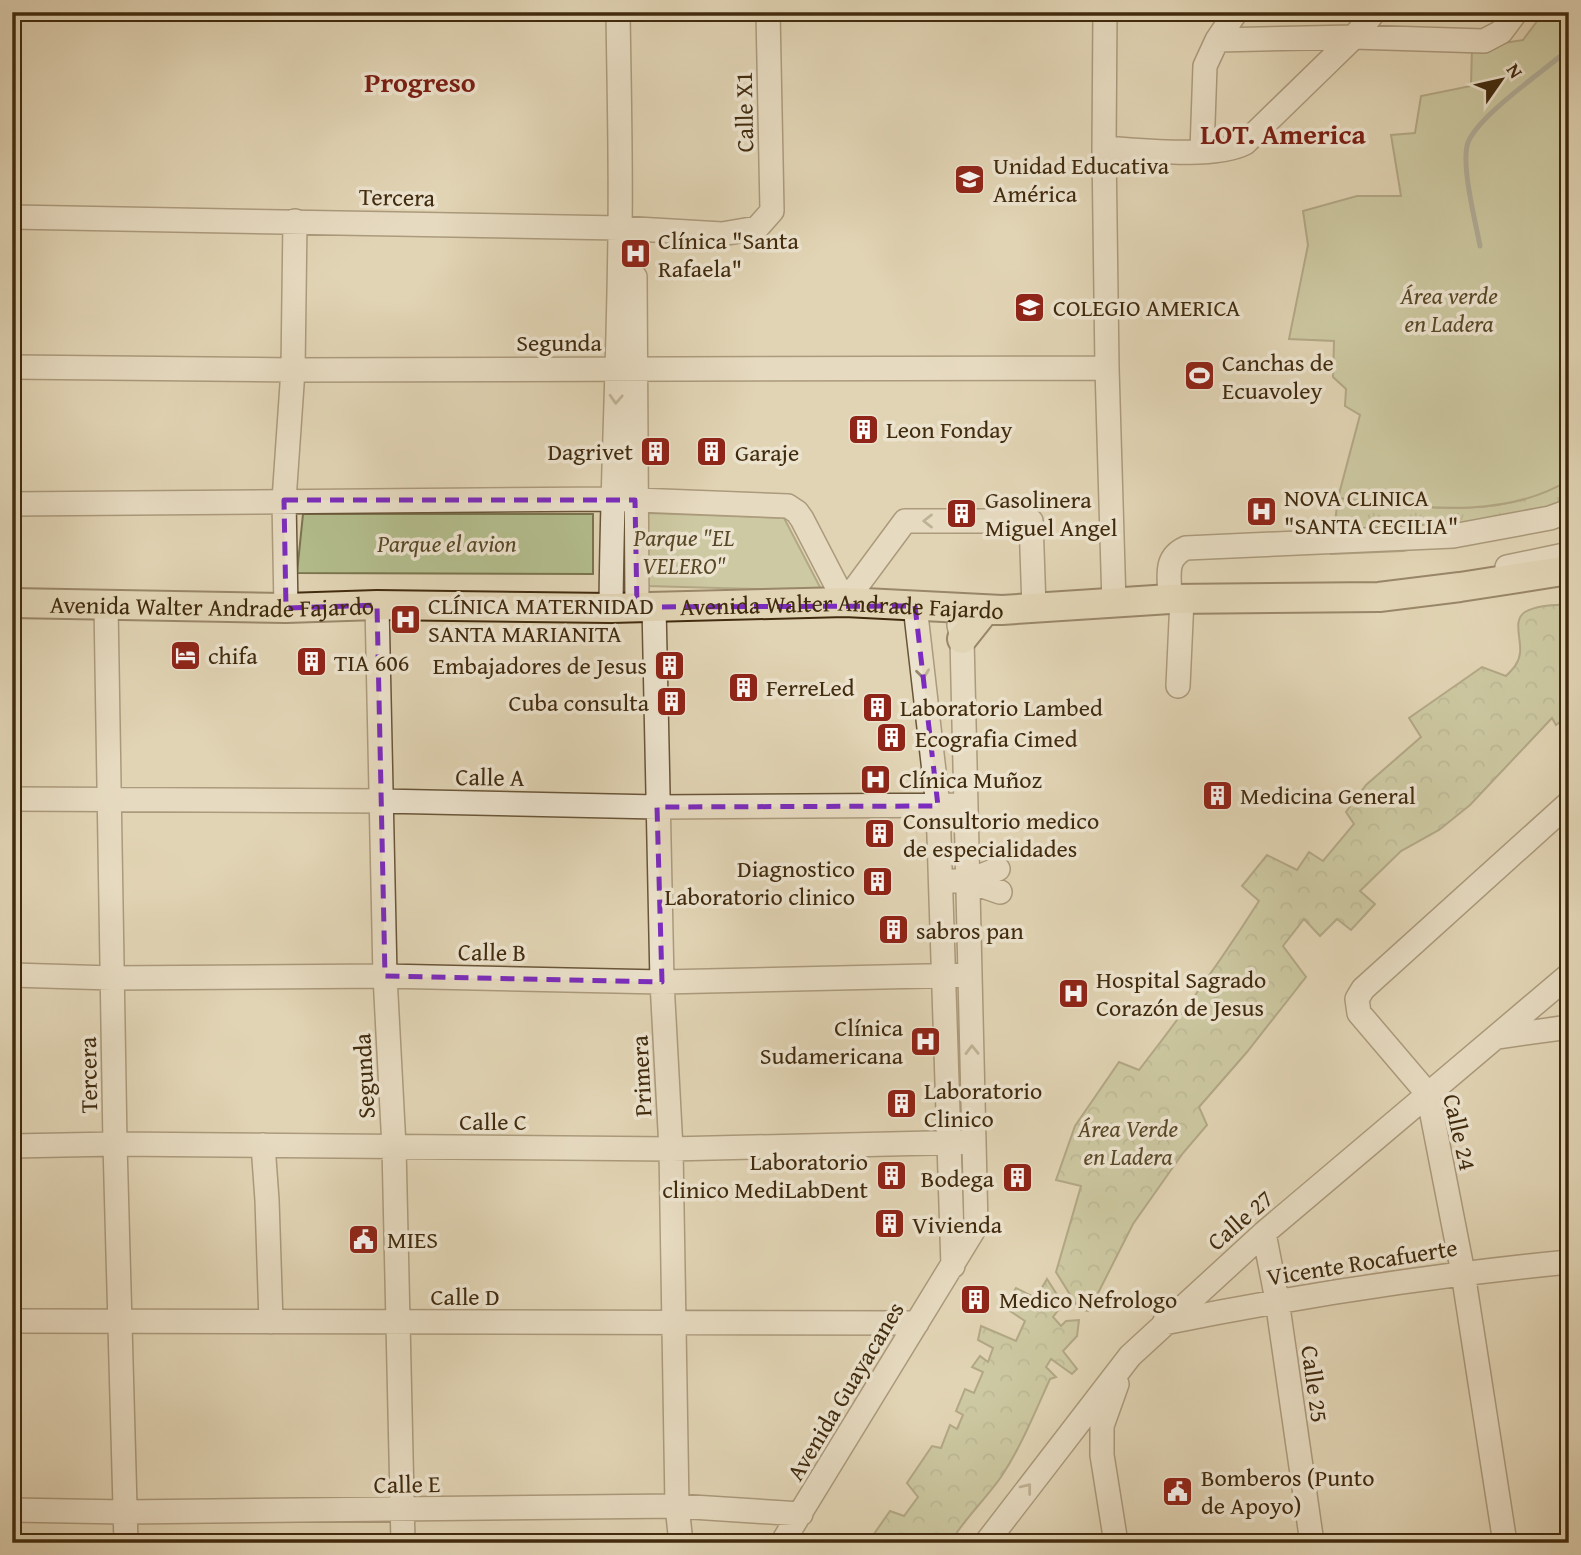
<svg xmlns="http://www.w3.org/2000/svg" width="1581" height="1555" font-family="'Gentium Book Plus',serif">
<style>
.grass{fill:url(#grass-tufts);stroke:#7a744e;stroke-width:2}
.forest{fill:url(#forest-crowns);stroke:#7a744e;stroke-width:2}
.park{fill:#b3bd8d;stroke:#7a744e;stroke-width:2}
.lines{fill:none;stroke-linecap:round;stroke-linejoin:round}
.stream{stroke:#767e75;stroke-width:5}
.minor-casing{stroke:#695538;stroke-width:26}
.major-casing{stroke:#412b0e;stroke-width:32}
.minor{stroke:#ece3ce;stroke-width:23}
.major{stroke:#e1d4b4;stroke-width:28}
.oneway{stroke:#96876e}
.marked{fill:none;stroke:#7b2cbf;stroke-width:5;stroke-dasharray:14 9;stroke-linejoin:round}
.labels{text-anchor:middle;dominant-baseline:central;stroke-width:7;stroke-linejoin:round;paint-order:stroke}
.street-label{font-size:24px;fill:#412b0e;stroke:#ece3ce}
.poi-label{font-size:24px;fill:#412b0e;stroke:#ece3ce;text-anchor:start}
.park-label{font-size:24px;font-style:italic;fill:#584827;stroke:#ece3ce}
.quarter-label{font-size:28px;font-weight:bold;fill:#7a1f14;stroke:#ece3ce}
</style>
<defs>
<pattern id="grass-tufts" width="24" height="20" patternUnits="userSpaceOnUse" patternTransform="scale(1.75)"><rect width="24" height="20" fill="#b3bd8d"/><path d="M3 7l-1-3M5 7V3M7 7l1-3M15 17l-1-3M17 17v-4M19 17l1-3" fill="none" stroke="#939a72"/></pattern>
<pattern id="forest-crowns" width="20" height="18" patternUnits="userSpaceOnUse" patternTransform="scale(1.75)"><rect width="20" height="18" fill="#b3bd8d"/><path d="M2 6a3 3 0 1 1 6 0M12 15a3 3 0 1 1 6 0" fill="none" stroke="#939a72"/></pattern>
</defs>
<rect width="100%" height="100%" fill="#e1d4b4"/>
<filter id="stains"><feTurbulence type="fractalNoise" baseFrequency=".00286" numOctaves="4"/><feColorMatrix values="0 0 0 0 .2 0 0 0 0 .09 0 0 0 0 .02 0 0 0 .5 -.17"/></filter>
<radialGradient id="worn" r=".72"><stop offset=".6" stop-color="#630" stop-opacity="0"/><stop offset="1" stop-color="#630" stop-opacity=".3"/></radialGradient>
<path class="grass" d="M1569,480V519L1403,551L1331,554L1338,498C1415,506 1500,522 1569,480Z"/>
<path class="forest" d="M1569,604V715L1556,725L1552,718L1470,805L1439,830L1401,851L1360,891L1375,904L1351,930L1337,919L1320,936L1304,919L1283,946L1306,977L1247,1052L1199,1107L1207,1125L1183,1153L1133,1224L1089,1311L1079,1309L1056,1272L1081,1186L1056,1180L1075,1126L1119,1062L1139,1070C1182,1015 1222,959 1259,901L1242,886L1267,855L1297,870L1309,852L1323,861L1354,824L1346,812L1366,785L1421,737L1409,718L1482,667L1506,676C1513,669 1519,663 1520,653C1522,640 1512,620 1525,612C1537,605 1555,605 1569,604Z
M1047,1279L1063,1304L1053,1317L1061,1326L1066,1321L1079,1320L1077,1336L1063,1351L1077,1369L1072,1374L1051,1359L1046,1367L1056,1377L1050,1379C1035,1412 1021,1447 1001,1477C985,1500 964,1519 950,1543H855L857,1538L869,1541L890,1511L904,1516L918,1497L907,1483L932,1446L941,1448L950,1425L957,1429L963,1415L956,1411L965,1389L974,1393L983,1372L972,1367L980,1356L988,1362L993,1348L978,1340L981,1326L1016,1341L1025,1321L1004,1307L1016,1288L1036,1298Z"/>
<path class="park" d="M1544,12H1569V480C1500,522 1415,506 1338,498L1360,415L1345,406L1346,389L1333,377L1334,341L1289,339L1308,245L1303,211L1357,196H1401L1391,135L1415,133L1421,96L1471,86L1472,48L1523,40Z
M648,513L784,518L822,591L647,586Z
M303,514H593V574L297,573Z"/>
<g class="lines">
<path class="stream" d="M1480,246C1476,223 1459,160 1469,140C1483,112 1544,71 1569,49"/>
<defs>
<path id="minor" d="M1217,40L1354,37L1484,41L1501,32L1516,12
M1104,148L1105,12
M1202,151L1205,66L1217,40L1236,12
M12,217L620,228L722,234L757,228L772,211L768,12
M635,277L637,607
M12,367L293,370L1107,368
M12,504L612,499L788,506L797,512L802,519L845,602L905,521H1031L1034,608
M1507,567L1569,554
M1170,599C1170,578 1163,558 1186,548L1453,536L1550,518L1569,511
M1114,604L1107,368L1104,148C1140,150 1214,159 1245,143L1354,37L1374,12
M106,605L115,1144L126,1543
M377,605L385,976L394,1147L403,1543
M654,606L662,982L671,1149L677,1506L681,1543
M915,606L938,806L953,1266
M286,608L284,500L293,370L295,221
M611,608C612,482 619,357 620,230C621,158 619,85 618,12
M1178,686L1182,599
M12,799L381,801L657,807L966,805
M954,881H968L1000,892
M968,881L998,869
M12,975L112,978L385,976L662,982L970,975
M1497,1037L1569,1027
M263,1145L267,1200L271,1322
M12,1146L115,1144L671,1149L974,1142
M1264,1233L1277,1300L1312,1543
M12,1321L917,1323
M1164,1323C1298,1296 1433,1275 1569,1262
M12,1510L125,1512L677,1506L801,1514
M782,1543L976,1226L962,639L959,625
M986,1543L1130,1356L1264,1233L1569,975
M1116,1543L1102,1455V1426L1117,1384
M1505,1543L1463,1273L1428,1094L1359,1013L1357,999L1363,989L1569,803"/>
<g id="major">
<path id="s1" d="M12,603L286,608L377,605L611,608L845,602L1002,610L1170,599L1379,597L1460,587L1569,570"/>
<path d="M962,639L985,610H998"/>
</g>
</defs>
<use href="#minor" class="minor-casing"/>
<use href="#major" class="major-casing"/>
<use href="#minor" class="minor"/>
<use href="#major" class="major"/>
</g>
<defs><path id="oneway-chevron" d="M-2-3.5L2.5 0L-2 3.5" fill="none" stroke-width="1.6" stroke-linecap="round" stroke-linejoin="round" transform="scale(1.75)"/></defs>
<g class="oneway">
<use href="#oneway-chevron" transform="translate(616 399) rotate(93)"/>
<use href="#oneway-chevron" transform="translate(928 521) rotate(180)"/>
<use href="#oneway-chevron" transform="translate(923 674) rotate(83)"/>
<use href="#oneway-chevron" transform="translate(972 1050) rotate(-91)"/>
<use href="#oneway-chevron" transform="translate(1027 1488) rotate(-52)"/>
</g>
<path d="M0 0H1581V1555H0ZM284,500H635L637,607L915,606L938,806L657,807L662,982L385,976L377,605L286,608Z" fill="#e1d4b4" fill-opacity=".55" fill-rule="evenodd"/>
<path class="marked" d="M284,500H635L637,607L915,606L938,806L657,807L662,982L385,976L377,605L286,608Z"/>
<defs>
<symbol id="university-square" viewBox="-11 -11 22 22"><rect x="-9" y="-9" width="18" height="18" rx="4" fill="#8f2418" stroke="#ece3ce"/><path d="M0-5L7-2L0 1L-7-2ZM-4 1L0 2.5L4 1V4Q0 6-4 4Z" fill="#fff"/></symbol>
<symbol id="hospital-square" viewBox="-11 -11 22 22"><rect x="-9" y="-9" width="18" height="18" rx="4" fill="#8f2418" stroke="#ece3ce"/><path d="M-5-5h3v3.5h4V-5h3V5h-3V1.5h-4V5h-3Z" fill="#fff"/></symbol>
<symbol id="school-square" viewBox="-11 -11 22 22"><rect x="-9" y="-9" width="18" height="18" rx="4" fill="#8f2418" stroke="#ece3ce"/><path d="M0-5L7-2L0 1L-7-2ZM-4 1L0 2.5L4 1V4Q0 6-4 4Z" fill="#fff"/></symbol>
<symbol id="stadium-square" viewBox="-11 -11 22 22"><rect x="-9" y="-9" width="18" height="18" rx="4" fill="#8f2418" stroke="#ece3ce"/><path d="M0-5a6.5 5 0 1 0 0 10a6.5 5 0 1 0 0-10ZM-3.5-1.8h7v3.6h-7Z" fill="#fff"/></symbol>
<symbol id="building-square" viewBox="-11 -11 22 22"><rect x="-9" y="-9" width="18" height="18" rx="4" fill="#8f2418" stroke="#ece3ce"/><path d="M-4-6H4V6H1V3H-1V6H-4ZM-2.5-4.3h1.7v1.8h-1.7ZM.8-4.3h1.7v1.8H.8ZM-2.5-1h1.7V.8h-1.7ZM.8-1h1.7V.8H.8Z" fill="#fff"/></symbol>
<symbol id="hotel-square" viewBox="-11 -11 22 22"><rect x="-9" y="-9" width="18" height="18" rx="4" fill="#8f2418" stroke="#ece3ce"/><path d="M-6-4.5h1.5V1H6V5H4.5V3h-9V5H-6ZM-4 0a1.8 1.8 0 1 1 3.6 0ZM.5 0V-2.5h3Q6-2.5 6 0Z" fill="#fff"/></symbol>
<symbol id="civic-square" viewBox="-11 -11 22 22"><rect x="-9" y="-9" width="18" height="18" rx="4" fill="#8f2418" stroke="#ece3ce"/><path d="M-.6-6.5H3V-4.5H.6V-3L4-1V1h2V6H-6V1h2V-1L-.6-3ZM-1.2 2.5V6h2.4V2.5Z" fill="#fff"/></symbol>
</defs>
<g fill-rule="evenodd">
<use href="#university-square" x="952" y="162" width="35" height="35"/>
<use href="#hospital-square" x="618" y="236" width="35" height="35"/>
<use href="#school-square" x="1012" y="290" width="35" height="35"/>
<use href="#stadium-square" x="1182" y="358" width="35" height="35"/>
<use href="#building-square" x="846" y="412" width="35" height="35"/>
<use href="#building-square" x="638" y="434" width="35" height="35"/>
<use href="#building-square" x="694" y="434" width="35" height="35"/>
<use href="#hospital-square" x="1244" y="494" width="35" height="35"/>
<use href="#building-square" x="944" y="496" width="35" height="35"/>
<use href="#hospital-square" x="388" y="602" width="35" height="35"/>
<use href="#hotel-square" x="168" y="638" width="35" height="35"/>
<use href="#building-square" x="294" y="644" width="35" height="35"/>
<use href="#building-square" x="652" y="648" width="35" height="35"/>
<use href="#building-square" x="726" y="670" width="35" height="35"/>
<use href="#building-square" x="654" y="684" width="35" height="35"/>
<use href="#building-square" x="860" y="690" width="35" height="35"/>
<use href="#building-square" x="874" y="720" width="35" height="35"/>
<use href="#hospital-square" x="858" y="762" width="35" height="35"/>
<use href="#building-square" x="1200" y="778" width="35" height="35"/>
<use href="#building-square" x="862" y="816" width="35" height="35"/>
<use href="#building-square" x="860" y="864" width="35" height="35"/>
<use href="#building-square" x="876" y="912" width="35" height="35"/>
<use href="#hospital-square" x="1056" y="976" width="35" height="35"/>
<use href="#hospital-square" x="908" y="1024" width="35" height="35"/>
<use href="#building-square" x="884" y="1086" width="35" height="35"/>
<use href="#building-square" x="874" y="1158" width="35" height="35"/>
<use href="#building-square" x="1000" y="1160" width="35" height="35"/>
<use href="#building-square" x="872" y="1206" width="35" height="35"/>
<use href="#civic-square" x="346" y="1222" width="35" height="35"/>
<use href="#building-square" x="958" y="1282" width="35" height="35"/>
<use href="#civic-square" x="1160" y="1474" width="35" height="35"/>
</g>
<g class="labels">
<g class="street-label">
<text transform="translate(744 112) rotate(-91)">Calle X1</text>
<text transform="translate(397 197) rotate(1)">Tercera</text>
<text x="559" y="342">Segunda</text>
<text stroke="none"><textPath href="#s1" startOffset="200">Avenida Walter Andrade Fajardo</textPath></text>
<text stroke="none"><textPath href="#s1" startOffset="830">Avenida Walter Andrade Fajardo</textPath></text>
<text transform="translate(490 777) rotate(1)">Calle A</text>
<text transform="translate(492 952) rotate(1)">Calle B</text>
<text transform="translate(88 1075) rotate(-91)">Tercera</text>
<text transform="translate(364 1076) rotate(-93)">Segunda</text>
<text transform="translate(641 1076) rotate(-93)">Primera</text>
<text x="493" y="1121">Calle C</text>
<text transform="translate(1460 1132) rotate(77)">Calle 24</text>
<text transform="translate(1240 1220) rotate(-41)">Calle 27</text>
<text transform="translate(1362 1262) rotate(-9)">Vicente Rocafuerte</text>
<text x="465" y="1296">Calle D</text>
<text transform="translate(1315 1384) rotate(82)">Calle 25</text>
<text transform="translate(845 1391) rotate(-59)">Avenida Guayacanes</text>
<text transform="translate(407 1484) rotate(-1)">Calle E</text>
</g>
<g class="poi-label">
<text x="993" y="165">Unidad Educativa<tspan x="993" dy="28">América</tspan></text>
<text x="658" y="240">Clínica "Santa<tspan x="658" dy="28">Rafaela"</tspan></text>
<text x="1053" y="307">COLEGIO AMERICA</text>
<text x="1222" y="362">Canchas de<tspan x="1222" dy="28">Ecuavoley</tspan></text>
<text x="886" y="429">Leon Fonday</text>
<text x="633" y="451" text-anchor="end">Dagrivet</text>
<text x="735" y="452">Garaje</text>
<text x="1284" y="497">NOVA CLINICA<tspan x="1284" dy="28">"SANTA CECILIA"</tspan></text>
<text x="985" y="499">Gasolinera<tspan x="985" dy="28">Miguel Angel</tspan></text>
<text x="428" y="605">CLÍNICA MATERNIDAD<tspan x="428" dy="28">SANTA MARIANITA</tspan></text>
<text x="208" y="655">chifa</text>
<text x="334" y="662">TIA 606</text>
<text x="647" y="665" text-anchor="end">Embajadores de Jesus</text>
<text x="766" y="687">FerreLed</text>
<text x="649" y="702" text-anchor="end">Cuba consulta</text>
<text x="900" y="707">Laboratorio Lambed</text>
<text x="915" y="738">Ecografia Cimed</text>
<text x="899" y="779">Clínica Muñoz</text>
<text x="1240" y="795">Medicina General</text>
<text x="903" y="820">Consultorio medico<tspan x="903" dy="28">de especialidades</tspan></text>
<text x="855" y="868" text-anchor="end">Diagnostico<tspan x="855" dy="28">Laboratorio clinico</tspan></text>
<text x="916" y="930">sabros pan</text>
<text x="1096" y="979">Hospital Sagrado<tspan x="1096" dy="28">Corazón de Jesus</tspan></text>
<text x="903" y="1027" text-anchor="end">Clínica<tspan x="903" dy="28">Sudamericana</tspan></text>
<text x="924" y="1090">Laboratorio<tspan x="924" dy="28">Clinico</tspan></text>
<text x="868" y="1161" text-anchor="end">Laboratorio<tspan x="868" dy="28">clinico MediLabDent</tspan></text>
<text x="994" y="1178" text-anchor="end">Bodega</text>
<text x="912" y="1224">Vivienda</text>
<text x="387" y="1239">MIES</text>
<text x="999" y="1299">Medico Nefrologo</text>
<text x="1201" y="1477">Bomberos (Punto<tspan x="1201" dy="28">de Apoyo)</tspan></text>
</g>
<g class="park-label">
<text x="1449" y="295">Área verde<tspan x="1449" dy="28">en Ladera</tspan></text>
<text x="684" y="537">Parque "EL<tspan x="684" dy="28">VELERO"</tspan></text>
<text x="447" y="543">Parque el avion</text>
<text x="1128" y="1128">Área Verde<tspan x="1128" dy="28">en Ladera</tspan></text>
</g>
<g class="quarter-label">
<text x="420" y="81">Progreso</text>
<text x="1283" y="133">LOT. America</text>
</g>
</g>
<rect width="1581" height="1555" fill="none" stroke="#e1d4b4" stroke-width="42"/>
<rect x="14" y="14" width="1553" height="1527" fill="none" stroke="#412b0e" stroke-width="3.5"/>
<rect x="21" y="21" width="1539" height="1513" fill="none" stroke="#412b0e" stroke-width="2"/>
<g transform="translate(1501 80) rotate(56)" stroke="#ece3ce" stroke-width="5" paint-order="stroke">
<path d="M0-5L12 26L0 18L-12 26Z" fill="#412b0e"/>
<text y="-10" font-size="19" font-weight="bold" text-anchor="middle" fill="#412b0e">N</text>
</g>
<rect width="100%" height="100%" filter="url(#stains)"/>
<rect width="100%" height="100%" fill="url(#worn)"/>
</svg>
